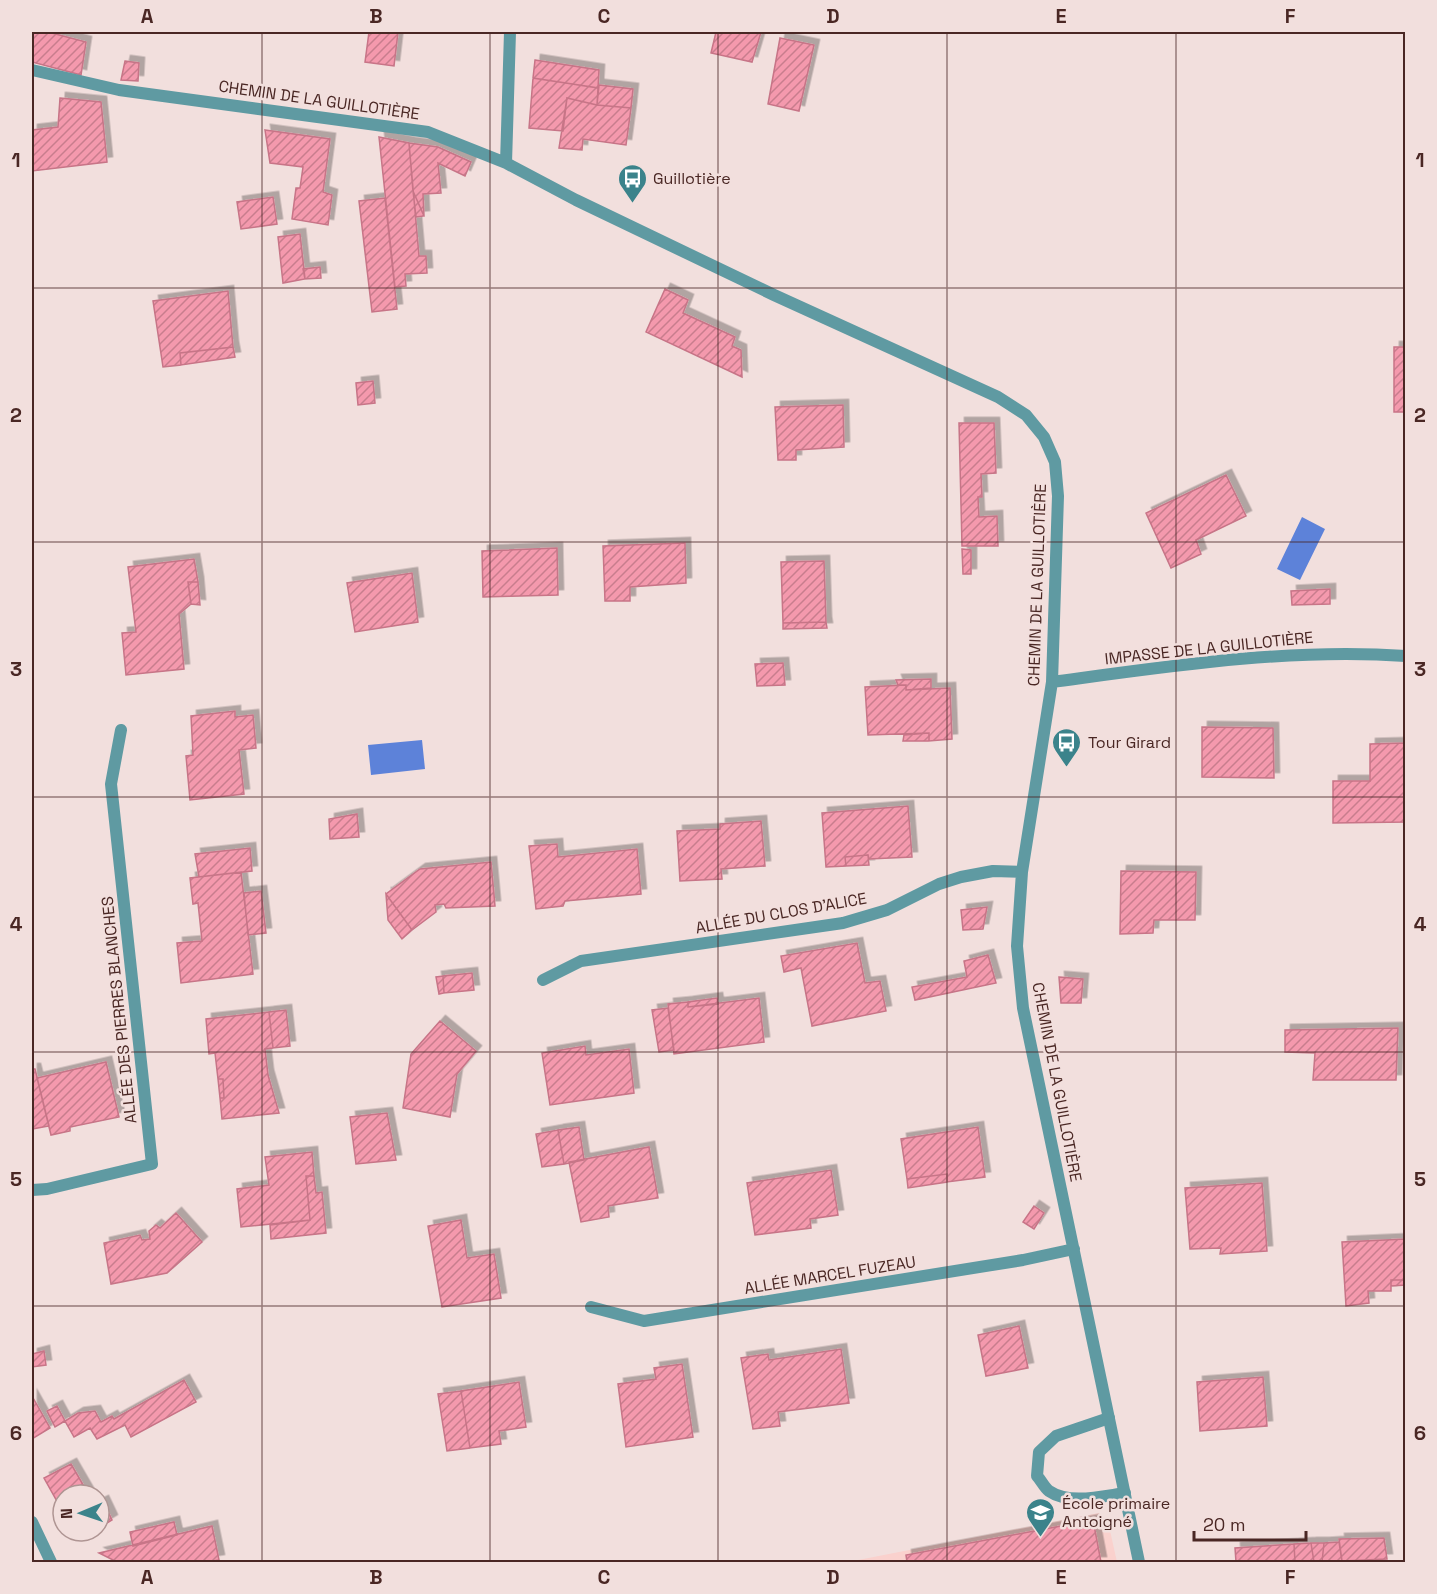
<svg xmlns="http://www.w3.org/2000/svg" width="1437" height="1594" font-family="'Space Grotesk',sans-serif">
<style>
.built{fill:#fad1cd}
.water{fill:#5d82d9}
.building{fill:url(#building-hatch);stroke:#c77487;stroke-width:1.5;filter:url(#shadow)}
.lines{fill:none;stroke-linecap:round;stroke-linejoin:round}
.lane{stroke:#5f9aa2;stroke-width:12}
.street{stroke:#5f9aa2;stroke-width:12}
.grid{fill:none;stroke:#4a2724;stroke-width:1.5;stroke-opacity:0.55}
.labels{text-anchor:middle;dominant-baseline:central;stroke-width:5;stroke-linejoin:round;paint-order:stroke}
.street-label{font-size:16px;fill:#4a2724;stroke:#f2dfdd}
.poi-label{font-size:16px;fill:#4a2724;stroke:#f2dfdd;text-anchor:start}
.neatline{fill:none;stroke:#4a2724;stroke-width:2}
.grid-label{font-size:20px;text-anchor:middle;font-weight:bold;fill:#4a2724}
</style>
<defs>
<pattern id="building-hatch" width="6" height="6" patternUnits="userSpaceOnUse" patternTransform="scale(1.5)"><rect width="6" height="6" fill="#f499ad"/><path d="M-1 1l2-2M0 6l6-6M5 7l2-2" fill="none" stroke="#c87d8d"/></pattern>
<filter id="shadow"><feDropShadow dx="5.5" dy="-5.5" stdDeviation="0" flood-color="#0004"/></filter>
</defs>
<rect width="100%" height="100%" fill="#f2dfdd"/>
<path class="built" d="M1099,1513L1100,1518L1107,1517L1117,1562H848Z"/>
<path class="water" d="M1302,517L1325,529L1300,580L1277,569Z
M422,740L425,769L371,775L368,745Z"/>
<path class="building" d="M32,32H48L86,42L81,75L32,62Z
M369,32H398L394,66L365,62Z
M716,32H761L752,62L711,53Z
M780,38L814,45L799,111L768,104Z
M535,60L599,70L598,88L533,78Z
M125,61L139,63L138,81L121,80Z
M533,78L598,88L597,105L567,98L563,131L529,128Z
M599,85L633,89L631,108L597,105Z
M60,98L101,102L107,162L32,171V130L58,127Z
M567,98L597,105L631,108L626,145L583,139L582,150L559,148Z
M265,130L330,139L323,192L332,195L328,225L292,219L296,188H300L303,167L270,163Z
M379,137L409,143L419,256H426L427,273L405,274L406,286L395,287Z
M409,143L438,147L471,162L465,176L438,163L441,193L423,194L424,216L413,191Z
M413,191L424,216L416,217Z
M273,197L277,224L241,229L237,202Z
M385,198L397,309L372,312L359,201Z
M300,234L305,279L283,283L278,237Z
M320,267L321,278L305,279L303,269Z
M665,289L688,300L683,313L735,337L732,346L741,350L742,377L646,332Z
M228,291L233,347L180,353L181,365L163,367L153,301Z
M233,347L235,357L181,365L180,353Z
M1394,347H1406V412H1394Z
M373,381L375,403L358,405L356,383Z
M843,405L844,447L796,450V460H778L775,407Z
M959,423H994L996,473L981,474L982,497H978L979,517L997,516L998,546H962Z
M1226,475L1246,516L1196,540L1201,554L1171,568L1146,513Z
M685,543L686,583L630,587V601H605L603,546Z
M557,548L558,595L483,597L482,551Z
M962,549L971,550V574H963Z
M194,559L198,582H188L191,604L179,614L184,669L126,675L122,633L136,632L128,567Z
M824,561L826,622L783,623L781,562Z
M412,573L418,622L355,632L347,583Z
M188,582H198L200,605L191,604Z
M1330,589V604L1292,605L1291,591Z
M826,622L827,628L783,629V623Z
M783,663L785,685L757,686L755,664Z
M931,679V688L906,690V685H898L896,680Z
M906,685V690L950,688L952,739L929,741V733L868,735L865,687Z
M235,711V717L253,715L256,748L239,750L244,794L190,800L186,756L193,755L191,716Z
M1202,727L1273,728L1274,778L1202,777Z
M929,733V741H903L904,735Z
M1406,743V822L1333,823V781H1370V744Z
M908,806L912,857L869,859L868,855L845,857L846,866L826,867L822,813Z
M357,814L359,837L330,839L329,819Z
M761,821L765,866L721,869L722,879L680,881L677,831L720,829V824Z
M557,844L558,857L637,849L641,894L565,901L563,906L536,909L529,846Z
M250,848L252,871L199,877L195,854Z
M868,855L869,865L846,866L845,857Z
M491,862L495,906L446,908L444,904L435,905L436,912L412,930L386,894L420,869Z
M1121,871L1196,872L1195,920H1154L1153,933L1120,934Z
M241,872L253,974L181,983L177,943L202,941L198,903L193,904L190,878Z
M261,891L266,933L248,935L244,893Z
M386,894L412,930L402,939L388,920Z
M987,907L983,929L963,930L961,910Z
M857,943L865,983L880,981L886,1011L812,1026L801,968L784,972L781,956Z
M988,955L996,983L915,1000L912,987L967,977L964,961Z
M472,973L474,990L444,993L443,976Z
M443,976L444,993L439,994L436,977Z
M1059,977L1083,979L1081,1003H1061Z
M717,998L718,1004L688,1007V1002Z
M759,998L764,1042L674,1054L668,1004L688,1002V1007Z
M668,1008L674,1050L659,1052L652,1010Z
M286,1010L290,1046L273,1048L269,1012Z
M269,1012L273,1048L265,1049L268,1075L279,1113L222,1119L220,1098H224L223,1079H218L215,1053L209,1054L206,1019Z
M440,1021L476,1051L457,1074L450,1117L403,1108L411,1054Z
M1398,1028L1396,1080H1313L1315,1053L1285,1052V1030Z
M585,1046L586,1055L629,1049L634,1093L550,1105L542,1053Z
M106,1062L119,1117L70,1127V1131L51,1135L37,1078Z
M32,1069H35L49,1126L32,1129Z
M218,1079H223L224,1098H220Z
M387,1113L396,1160L356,1164L350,1117Z
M579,1127L584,1160L564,1164L558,1130Z
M978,1127L985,1177L947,1182V1174L907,1179L901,1139Z
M558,1130L564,1164L542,1167L536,1134Z
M649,1147L658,1198L608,1206L609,1217L581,1222L569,1162Z
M312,1152L314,1176H306L310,1220L241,1227L237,1189L269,1185L265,1157Z
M831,1170L838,1215L810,1219L811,1228L755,1235L747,1183Z
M947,1174V1182L908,1188L907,1179Z
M306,1176H314L316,1193L322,1192L326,1233L271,1239L270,1225L310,1220Z
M1262,1183L1267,1251L1220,1254L1221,1248L1190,1249L1185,1188Z
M1034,1206L1044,1213L1034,1229L1023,1222Z
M176,1213L202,1242L167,1273L111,1284L104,1243L140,1235L142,1240L150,1239L149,1231L156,1225L160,1228Z
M461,1220L467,1258L494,1254L501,1298L442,1307L428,1226Z
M1406,1239V1280H1391V1291H1368L1369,1303L1346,1306L1342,1242Z
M1391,1280H1406V1285L1391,1286Z
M1019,1326L1028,1368L986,1376L978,1335Z
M841,1349L849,1403L778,1412L780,1426L753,1429L741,1358L768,1354L769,1360Z
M44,1351L46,1365L32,1367V1354Z
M682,1364L693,1437L626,1447L618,1384L656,1379L654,1368Z
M1263,1377L1267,1426L1200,1431L1197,1382Z
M184,1380L196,1402L131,1437L125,1425L97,1439L90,1428L74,1437L65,1421L78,1413L95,1411L101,1422L112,1416L114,1419Z
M519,1382L526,1427L499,1431L501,1444L470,1448L461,1391Z
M461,1391L470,1448L447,1451L438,1394Z
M32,1396L50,1428L32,1439Z
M57,1406L65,1421L55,1427L47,1411Z
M71,1464L89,1495H63V1512L44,1478Z
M103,1501L112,1520L99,1528V1503Z
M1093,1520L1101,1562H907L906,1555Z
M174,1522L177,1535L133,1546L130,1532Z
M212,1526L219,1560L207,1562H117L99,1553Z
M74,1531H93L78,1539Z
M1384,1538L1387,1559L1342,1561L1339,1539Z
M1339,1542L1342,1562H1322L1324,1543Z
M1311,1543H1324L1322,1562H1314Z
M1311,1543L1314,1562H1295L1294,1544Z
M1294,1544L1295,1562H1236L1235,1548Z"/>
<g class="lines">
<path class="lane" d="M1109,1418L1056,1436L1039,1452L1037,1476C1041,1480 1044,1487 1049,1491C1069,1505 1103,1496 1125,1493"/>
<path class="street" d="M32,70L119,90L428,132L506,163L576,200L774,295L998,397L1026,415L1044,437L1055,462L1058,496L1052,682L1022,872L1017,946L1023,1008L1139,1562
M506,163L510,32
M1052,682C1170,666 1286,648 1406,656
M543,980L581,961L843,923L887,910L939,884L961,877L993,871L1022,872
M32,1190L47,1189L152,1164L111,784L121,730
M591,1307L644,1321L1023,1260L1074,1249
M32,1522L51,1562"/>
</g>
<path class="grid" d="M262,32V1562M490,32V1562M718,32V1562M947,32V1562M1176,32V1562M32,288H1406M32,542H1406M32,797H1406M32,1052H1406M32,1306H1406"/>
<defs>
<symbol id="bus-pin" viewBox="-11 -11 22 30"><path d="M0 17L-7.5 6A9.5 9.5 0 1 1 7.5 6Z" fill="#3b838b" stroke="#f2dfdd"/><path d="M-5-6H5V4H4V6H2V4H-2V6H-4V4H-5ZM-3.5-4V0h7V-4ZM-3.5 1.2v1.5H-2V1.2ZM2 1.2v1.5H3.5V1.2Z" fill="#fff"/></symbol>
<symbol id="school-pin" viewBox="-11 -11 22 30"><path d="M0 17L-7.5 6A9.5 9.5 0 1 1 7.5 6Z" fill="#3b838b" stroke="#f2dfdd"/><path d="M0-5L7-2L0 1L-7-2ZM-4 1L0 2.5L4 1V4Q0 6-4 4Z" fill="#fff"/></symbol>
</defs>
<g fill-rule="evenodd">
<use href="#bus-pin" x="616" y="162" width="33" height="45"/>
<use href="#bus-pin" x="1050" y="726" width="33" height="45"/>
<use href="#school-pin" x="1024" y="1496" width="33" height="45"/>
</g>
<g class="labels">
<g class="street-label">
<text transform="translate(319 100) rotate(8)">CHEMIN DE LA GUILLOTIÈRE</text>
<text transform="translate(1037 585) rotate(-88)">CHEMIN DE LA GUILLOTIÈRE</text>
<text transform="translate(1209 648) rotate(-6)">IMPASSE DE LA GUILLOTIÈRE</text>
<text transform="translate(781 913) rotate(-10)">ALLÉE DU CLOS D'ALICE</text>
<text transform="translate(119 1010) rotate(-96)">ALLÉE DES PIERRES BLANCHES</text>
<text transform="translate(1057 1082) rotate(79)">CHEMIN DE LA GUILLOTIÈRE</text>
<text transform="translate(830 1275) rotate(-9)">ALLÉE MARCEL FUZEAU</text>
</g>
<g class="poi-label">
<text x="653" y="178">Guillotière</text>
<text x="1088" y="742">Tour Girard</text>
<text x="1062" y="1503">École primaire<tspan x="1062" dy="18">Antoigné</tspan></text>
</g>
</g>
<rect width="1437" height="1594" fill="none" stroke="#f2dfdd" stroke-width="66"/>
<g transform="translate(81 1513) rotate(268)"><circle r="28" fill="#f2dfdd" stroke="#af9593" stroke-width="1.5"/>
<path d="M0-4.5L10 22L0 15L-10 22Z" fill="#3b838b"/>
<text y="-9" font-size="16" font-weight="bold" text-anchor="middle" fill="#4a2724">N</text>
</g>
<path d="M1194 1531v9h112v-9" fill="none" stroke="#4a2724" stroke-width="3"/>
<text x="1203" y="1531" font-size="18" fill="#4a2724" stroke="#f2dfdd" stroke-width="4.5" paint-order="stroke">20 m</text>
<rect x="33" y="33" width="1371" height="1528" class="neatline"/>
<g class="grid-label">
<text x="147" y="23">A</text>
<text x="376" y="23">B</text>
<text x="604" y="23">C</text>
<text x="833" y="23">D</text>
<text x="1061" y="23">E</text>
<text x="1290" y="23">F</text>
<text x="16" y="167">1</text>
<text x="1420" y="167">1</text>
<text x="16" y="422">2</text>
<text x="1420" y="422">2</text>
<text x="16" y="676">3</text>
<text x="1420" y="676">3</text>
<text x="16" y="931">4</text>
<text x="1420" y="931">4</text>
<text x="16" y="1186">5</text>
<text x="1420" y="1186">5</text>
<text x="16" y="1440">6</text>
<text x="1420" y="1440">6</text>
<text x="147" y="1584">A</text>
<text x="376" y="1584">B</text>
<text x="604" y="1584">C</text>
<text x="833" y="1584">D</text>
<text x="1061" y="1584">E</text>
<text x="1290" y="1584">F</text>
</g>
</svg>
